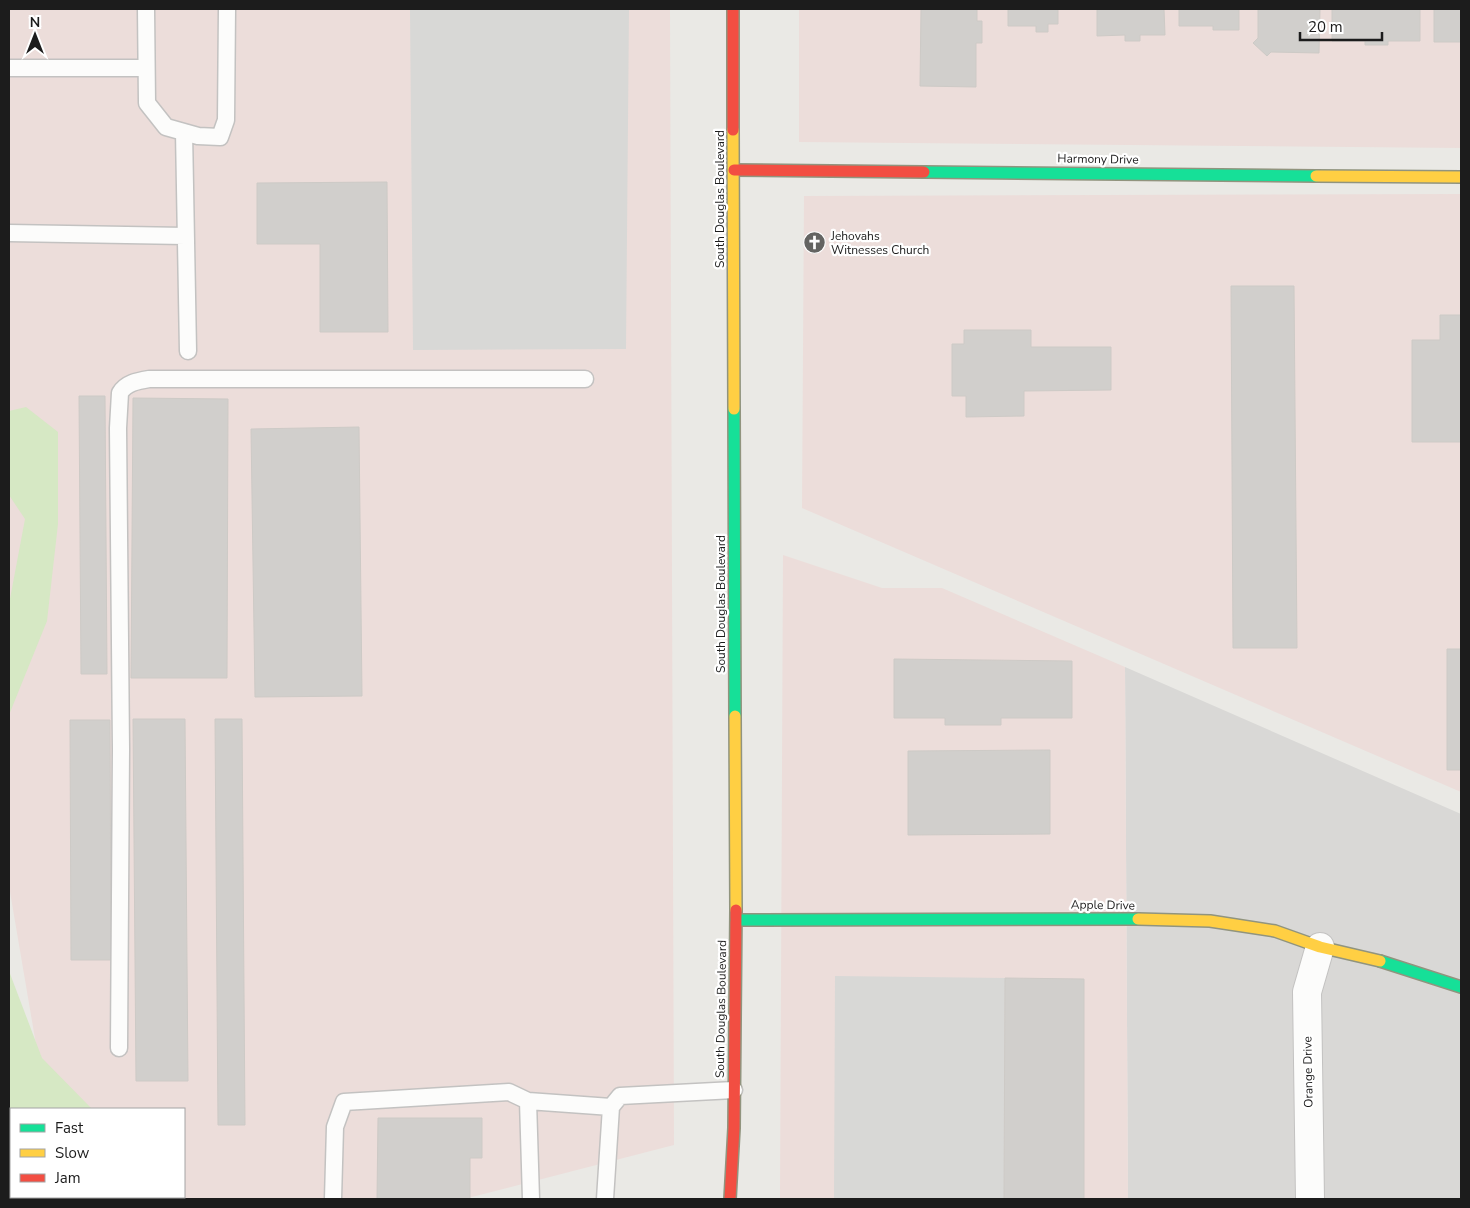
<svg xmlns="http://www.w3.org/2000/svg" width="1470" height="1208" font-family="'Nunito Sans',sans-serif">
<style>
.residential{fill:#d9d8d6}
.commercial{fill:#ecddda}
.religious{fill:#d8d8d6}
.grass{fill:#d6e8c4}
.building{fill:#d1cfcc;stroke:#cdcac6}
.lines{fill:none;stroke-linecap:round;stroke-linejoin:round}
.lane-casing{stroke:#c3c2c1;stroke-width:19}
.street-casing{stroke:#c3c2c1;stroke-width:30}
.fast-casing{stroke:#91947e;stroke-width:14}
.slow-casing{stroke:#91947e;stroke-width:14}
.jam-casing{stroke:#91947e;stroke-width:14}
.lane{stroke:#fcfcfb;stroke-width:16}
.street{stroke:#fcfcfb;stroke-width:28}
.fast{stroke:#16e098;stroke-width:11}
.slow{stroke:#ffcf43;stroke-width:11}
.jam{stroke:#f24e42;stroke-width:11}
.labels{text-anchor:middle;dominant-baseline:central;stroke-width:4.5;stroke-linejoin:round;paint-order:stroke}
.street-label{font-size:12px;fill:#1c1c1c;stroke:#fff}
.poi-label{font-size:12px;fill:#1c1c1c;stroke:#fff;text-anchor:start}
</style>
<rect width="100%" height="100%" fill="#eae9e5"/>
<path class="residential" d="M1125,667L1461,814V1199H1128Z"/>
<path class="commercial" d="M9,9H670L674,1145L464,1199H63L62,1197H184V1109H47L9,886Z
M799,9H1461V148L799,142Z
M1461,194V792L802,508L804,196Z
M783,555L882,588H942L1125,667L1128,1199H780Z"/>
<path class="religious" d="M410,9H629L626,349L413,350Z
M835,976L1005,978L1004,1199H834Z"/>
<path class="grass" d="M26,407L58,432V524L47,621L9,715V604L25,519L9,495V411Z
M9,971L42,1058L92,1109H11V1197H138L139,1199H9Z"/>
<path class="building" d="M921,9H977V21H982V43H976V87L920,86Z
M1008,9H1058V24H1048V32H1036V26H1008Z
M1097,9H1164L1165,35H1140V41H1125V35L1097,36Z
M1179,9H1239V30H1213V26H1179Z
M1258,9H1320L1319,53L1271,52L1267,56L1253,43L1258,38Z
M1332,9H1420V41H1388V45H1365V41H1332Z
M1434,9H1461V42H1434Z
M387,182L388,332H320V244H257V183Z
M1231,286H1294L1297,648H1233Z
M1440,315H1461V442H1412V340H1440Z
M964,330H1031V347H1111V390L1024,391V416L966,417V396H952V344H964Z
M79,396H105L107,674H81Z
M133,398L228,399L227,678H131Z
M359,427L362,696L255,697L251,429Z
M1447,649H1461V770H1447Z
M894,659L1072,661V718H1001V725H945V718H894Z
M133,719H185L188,1081H136Z
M215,719H242L245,1125H218Z
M70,720H110L111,960H71Z
M1050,750V834L908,835V751Z
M1005,978L1084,979V1199H1004Z
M378,1118H482V1158H470V1199H377Z"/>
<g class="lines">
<defs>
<path id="lane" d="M146,9L147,103L166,127L198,136L220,137L226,120L227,9
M9,68H146
M184,132L188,351
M9,233L185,236
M119,1048L121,749L118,428L120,393C126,383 137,381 149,379H585
M528,1101L611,1107
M333,1199L335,1127L344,1102L509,1092L528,1101L531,1199
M605,1199L611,1107L620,1096L734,1090"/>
<path id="street" d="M1310,1199L1307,992L1320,947"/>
<path id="fast" d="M924,172L1316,176
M734,409L735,716
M736,920L1138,919
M1380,961L1461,987"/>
<path id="slow" d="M733,130L734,409
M1316,176L1461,177
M735,716L736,910
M1138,919L1210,921L1275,931L1320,947L1380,961"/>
<path id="jam" d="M733,9V130
M734,170L924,172
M730,1199L734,1128L736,910"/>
</defs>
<use href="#lane" class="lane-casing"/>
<use href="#street" class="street-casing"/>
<use href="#fast" class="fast-casing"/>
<use href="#slow" class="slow-casing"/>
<use href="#jam" class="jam-casing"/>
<use href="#lane" class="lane"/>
<use href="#street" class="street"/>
<use href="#fast" class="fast"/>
<use href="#slow" class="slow"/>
<use href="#jam" class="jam"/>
</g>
<defs>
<symbol id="church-disc" viewBox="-11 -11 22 22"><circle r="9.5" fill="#646462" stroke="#fff"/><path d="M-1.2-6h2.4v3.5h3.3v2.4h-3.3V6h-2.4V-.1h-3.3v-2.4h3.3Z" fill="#fff"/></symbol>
</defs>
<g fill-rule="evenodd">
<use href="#church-disc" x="802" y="230" width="25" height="25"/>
</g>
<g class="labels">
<g class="street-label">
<text transform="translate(1098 159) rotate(1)">Harmony Drive</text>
<text transform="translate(720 199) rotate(-90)">South Douglas Boulevard</text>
<text transform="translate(721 604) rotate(-90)">South Douglas Boulevard</text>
<text transform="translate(1103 905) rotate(1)">Apple Drive</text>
<text transform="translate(721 1009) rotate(-89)">South Douglas Boulevard</text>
<text transform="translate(1308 1072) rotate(-91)">Orange Drive</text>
</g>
<g class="poi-label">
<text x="831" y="236">Jehovahs<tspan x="831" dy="14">Witnesses Church</tspan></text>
</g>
</g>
<rect width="1470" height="1208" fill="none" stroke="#1c1c1c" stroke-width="20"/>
<rect x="10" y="1108" width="175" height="90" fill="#ffffff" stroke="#a4a4a4"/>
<rect x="20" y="1124" width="25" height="8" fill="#16e098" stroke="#a4a4a4"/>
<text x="55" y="1133" font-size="15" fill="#1c1c1c">Fast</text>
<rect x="20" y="1149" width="25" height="8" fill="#ffcf43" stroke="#a4a4a4"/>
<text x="55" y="1158" font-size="15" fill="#1c1c1c">Slow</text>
<rect x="20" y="1174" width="25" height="8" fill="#f24e42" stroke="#a4a4a4"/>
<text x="55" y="1183" font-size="15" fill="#1c1c1c">Jam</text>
<g transform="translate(35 35)" stroke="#ffffff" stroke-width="4" paint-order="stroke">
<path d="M0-4L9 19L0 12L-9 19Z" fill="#1c1c1c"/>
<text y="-8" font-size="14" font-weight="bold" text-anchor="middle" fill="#1c1c1c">N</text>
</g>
<path d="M1300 32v8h82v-8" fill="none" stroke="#1c1c1c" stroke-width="2.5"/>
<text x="1308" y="32" font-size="15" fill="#1c1c1c" stroke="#ffffff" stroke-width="4" paint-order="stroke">20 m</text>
</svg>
